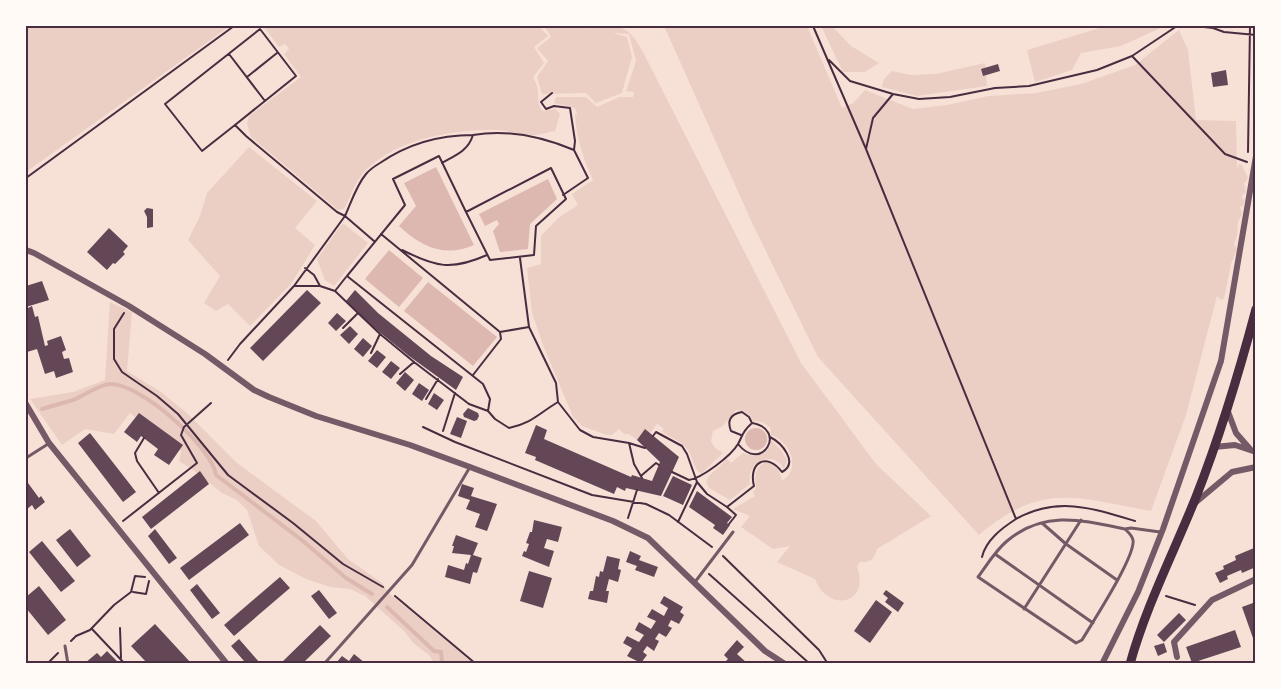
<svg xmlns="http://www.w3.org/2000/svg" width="1281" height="689" font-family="'Alegreya Sans',sans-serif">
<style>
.green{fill:#ebcfc5}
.water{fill:#dcb8b0}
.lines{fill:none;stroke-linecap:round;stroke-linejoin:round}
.stream{stroke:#dcb8b0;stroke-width:4}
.building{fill:#644757}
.path{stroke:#4a2c40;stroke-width:2}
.service{stroke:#755966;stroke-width:3}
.minor{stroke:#755966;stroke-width:6}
.secondary{stroke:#4a2c40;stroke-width:9}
.neatline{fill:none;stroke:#4a2c40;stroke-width:2}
</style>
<rect width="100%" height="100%" fill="#f7e1d7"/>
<path class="green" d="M26,26H230L26,172Z
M263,26H539L548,36L534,47L544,63L533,77C542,93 535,99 542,111L555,109L560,114L555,131C548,132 540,135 532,135C517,134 502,129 487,130C445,131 398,140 367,169C356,179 351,196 344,209L338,210L251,137L247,124L249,116L301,77L284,54L289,49L285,44L279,47Z
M544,26H574L590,29L580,26C616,26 626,19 644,54L801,363L876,464L931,516L877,549C874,559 871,563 860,562L857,567C871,605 827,613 815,579L777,562L790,546L773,549L741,527L750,516L733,509L755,496L753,492L756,488C750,457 778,455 782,481C802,469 790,441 771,435L770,427L762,422L753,421C749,413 745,411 736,410L723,426L713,431L711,441L715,448L723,453L701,474C694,468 693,460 689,452C684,442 671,438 662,432L663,428L657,424L650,433L637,440L629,434H624L619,429L612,435H607L582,426L573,417L543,345L532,313L527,268L541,264V236L558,218L578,205L572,194L593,180C583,158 576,137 575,113L578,117L575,108L554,103L556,97H586L597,107L619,97H633L634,92L626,91L636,61L629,34L613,33L627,37L632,57L622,93L596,103L586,93L542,94L537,77L548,61L537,48L551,37Z
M664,26H807L842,108L853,103L865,90L913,109L947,105L988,96L1036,93L1081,84L1135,65L1179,30L1188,50L1196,120L1236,121L1237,169L1239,164L1242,165L1248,178L1244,184L1246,192L1241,197L1245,200L1243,206L1240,207L1242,214L1238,222L1237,236L1234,244L1237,249L1231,264L1224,299L1221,300L1217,296L1186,415L1151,511C1077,498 1042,481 979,535L818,357L753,225Z
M821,26H832L851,46L879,63L865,72H843Z
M1116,26H1165L1121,46L1081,53L1072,70L1035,82L1027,50L1103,27L1108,28Z
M985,63L987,86L917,96L882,87L884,79L892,71L911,75L936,74Z
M249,147L317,201L295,228L315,245L291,284L250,326L228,304L216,311L204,303L220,276L188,240L200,216L207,193Z
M344,224L368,243L334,286L325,280L317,259L341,225Z
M110,302L132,312L127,371L161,392L188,414L237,463L316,521L348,559L382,583L389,593L473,663H434L429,655L414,644L404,631L365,596L350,589L330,587L306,579L279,565L259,546L247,510L237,500L222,493L196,472L179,461L181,451L130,413L114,434L85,429L62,445L30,399L73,392L105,380Z
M771,440L781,450L787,460L784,469C772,448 745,463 750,484L730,500L709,488L706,482L709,476L727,459L731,463L743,453C754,457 762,457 770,447Z"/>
<path class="water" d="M436,167L474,245C445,258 421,247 399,226L416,206L404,183Z
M548,179L557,199L530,224L528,249L500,252L493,231L499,224L497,220L485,226L479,214Z
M389,250L423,278L399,307L365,279Z
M428,282L497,337L473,366L404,311Z
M745 439a11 11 0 1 1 22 0a11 11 0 1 1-22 0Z"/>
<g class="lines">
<path class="stream" d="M42,409C52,406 63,403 73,400C84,396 99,384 111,384C141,384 212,447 216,475L303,541L346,578L372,594
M387,607L434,651L441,652L442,661L445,664"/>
</g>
<path class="building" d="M998,64L1000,71L983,76L981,69Z
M1226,70L1228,85L1213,87L1211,73Z
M147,208L153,209V227L147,228V217L144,211Z
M109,228L128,246L123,252L125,254L115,264L113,263L107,270L87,252Z
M42,281L49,300L26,307V286Z
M307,290L321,303L263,361L250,348Z
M355,290L378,313L431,356L463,377L456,390L409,356L372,326L346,301Z
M32,306L35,317L38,316L45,346L48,345L47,341L61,336L66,350L62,352L64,359L69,358L73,372L56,378L54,371L45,374L37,349L27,352L26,309Z
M337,313L346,321L336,331L328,323Z
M350,326L358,334L349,344L340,335Z
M363,338L372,346L363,357L354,349Z
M377,350L386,357L377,368L368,361Z
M391,361L400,368L391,379L382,372Z
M405,372L414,380L405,391L396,383Z
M419,383L429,390L422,401L412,394Z
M434,393L444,400L437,410L428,404Z
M468,408L478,413L479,416L477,420L474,421L464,417L463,414Z
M139,413L183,445L169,465L154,455L158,449L141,436L137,442L124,432Z
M457,417L467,421L461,438L450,434Z
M536,425L547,430L544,439L631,477L632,475L652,481L660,462L637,440L645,429L679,457L661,496L626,488L625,491L617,487L614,494L535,460L536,457L525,453Z
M90,433L136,492L123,502L78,443Z
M200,471L209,484L151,529L142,517Z
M673,476L692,485L683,505L663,496Z
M28,483L39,498L41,496L45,502L35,510L32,505L26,510V485Z
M462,484L474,488L471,496L497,504L487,531L475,527L480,514L466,509L470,500L458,496Z
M697,491L732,517L727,523L730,525L723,535L713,528L715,525L689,507Z
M534,520L562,527L558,542L547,539L544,548L554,551L549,567L522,556L524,551L526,552L529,544L526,543L530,532H532Z
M240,523L249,535L189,580L180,568Z
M70,529L91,556L77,567L56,540Z
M155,529L177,558L169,564L148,536Z
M456,535L478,543L473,555L482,558L477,573L473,572L470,584L445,577L448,565L464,570L466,563L468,564L471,555L452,553L454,546H452Z
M42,541L75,581L61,592L29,552Z
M1254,548L1256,567L1242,573L1241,570L1227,576L1228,579L1220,583L1215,573L1224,569L1223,566L1236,560L1235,556Z
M630,551L641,556L639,560L658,567L654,577L635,570L637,566L626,562Z
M607,556L620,559L618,569L621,570L618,582L609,579L606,591H609L607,603L588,599L590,591H593L596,576L599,577L600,571L603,572Z
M529,571L552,578L543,608L520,601Z
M280,577L290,588L234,636L224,625Z
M197,584L220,613L212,619L190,590Z
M39,586L66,620L48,635L26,608V597Z
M319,590L337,613L329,619L311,596Z
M886,590L904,603L898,612L885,602L888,598L883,594Z
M664,596L683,607L680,612L684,615L679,624L671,620L668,626L672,628L666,637L659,633L655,639L659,641L654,651L647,646L643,652L647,655L641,663L627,656L632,648L623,643L627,636L639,642L644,635L635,630L639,622L651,629L656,621L647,617L652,609L664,616L668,608L660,603Z
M876,600L892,612L870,643L854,631Z
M1253,603L1256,610V641H1254L1242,607Z
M1179,613L1186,620L1164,642L1157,635Z
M155,624L191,663H147L131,646Z
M320,625L331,636L304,662L281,663Z
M1235,630L1241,647L1192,663L1186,647Z
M239,639L260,663H246L244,661L231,646Z
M737,640L744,647L737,654L747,663H724L728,659L724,655Z
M1164,643L1167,652L1158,656L1154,646Z
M107,651L119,663H85L97,653L101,657Z
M354,654L365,663H336L342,656L349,661Z"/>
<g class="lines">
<path class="path" d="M813,26L866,149L1016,519C1002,528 986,540 982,557
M1195,26L1213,28L1224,32L1256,35
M229,54L265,101
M1132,56L1225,154L1247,162
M829,60L850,81L893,94L919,99L950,97L995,88L1029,86L1097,70L1132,56L1177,26
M247,77L277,53
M552,93L541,102L546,109L554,106L570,108L575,141L574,150
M473,135C507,129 543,137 574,150L588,178L563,195
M866,149L873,118L893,94
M1248,152L1250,26
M551,168L566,199L536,226L534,255L490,260L466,212Z
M26,178L234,26
M466,212L439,156L393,179L405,205L347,276L483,384L490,399L488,411
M381,234L500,332L501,339L473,375
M374,241L345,216C351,203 356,186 366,174C370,169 375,166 380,163C409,143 439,135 473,135C468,151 456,155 442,163
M402,250C436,267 451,271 487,255
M520,258L529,327L556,383L558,402L580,430L593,437L629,443L634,464L642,478
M305,268L314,275L320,286
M294,286H320L335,291L380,334L414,362L469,404L488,411L495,419L509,428C532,423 538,414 558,402
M335,291L346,277
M124,313L114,329V359L122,372L157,396L178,414L228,475L293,523L343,564L383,587
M343,328L357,314
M500,332L529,327
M371,353L380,334
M228,360L240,344L294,286L345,216L337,212L246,136L235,125L296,76L260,29L165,104L202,151L235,125
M400,374L414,362
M426,399L438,379
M423,427L455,442L592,495L646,504L669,515L712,547
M443,431L455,393
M653,436L656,432L682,446L687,454L697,482L707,494L727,507L754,486C748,462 767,452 782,472C799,463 782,443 770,437
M144,438L135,453L137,461L159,493
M629,443L645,448
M738,444C762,474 788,429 752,423L749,417L742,412C730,414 727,421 731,431L741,435
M672,472L689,480C702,478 731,456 738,444C743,435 742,432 751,424
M642,475L656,463L659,465
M727,507L736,515L729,524
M628,518L637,490
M1016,519C1057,496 1093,508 1135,521
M123,521L197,463L181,435L184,427L211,403
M678,522L697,482
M723,556L819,650L828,664
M709,574L810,664
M133,592L146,594L149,581
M395,596L476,664
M1166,596L1195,605
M120,628L121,658
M92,629L125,664
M71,641L76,636L90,630L114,605L131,592L135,576L145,577
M47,664L58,653"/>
<path class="service" d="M26,458L48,444
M1042,523L1066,544L1117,580
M1125,529C1128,532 1132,535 1133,540C1136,556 1092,623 1082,640L1076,643L978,577C987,565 995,551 1007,541C1044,510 1082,520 1125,529L1131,528L1160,532
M995,554L1093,623
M695,582L733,532
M1024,609L1081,520
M65,646L68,664
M324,664L412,565L470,467"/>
<path class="minor" d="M26,250L34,253L129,306L205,354L254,390L269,397L316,416L410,445L470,467L613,521L648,538L765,651L785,664
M26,404L49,443L227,664
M1227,409L1236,433L1250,449
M1214,447L1235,445L1256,452
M1195,503L1232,472L1256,467
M1177,657L1174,642L1212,600L1256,579
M1102,664L1138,592L1163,529L1221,361L1256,156"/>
<path class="secondary" d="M1130,664C1146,606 1174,552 1196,497C1220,436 1239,373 1256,309"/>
</g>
<rect width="1281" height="689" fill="none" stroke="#fffaf5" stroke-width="54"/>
<rect x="27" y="27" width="1227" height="635" class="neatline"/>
</svg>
